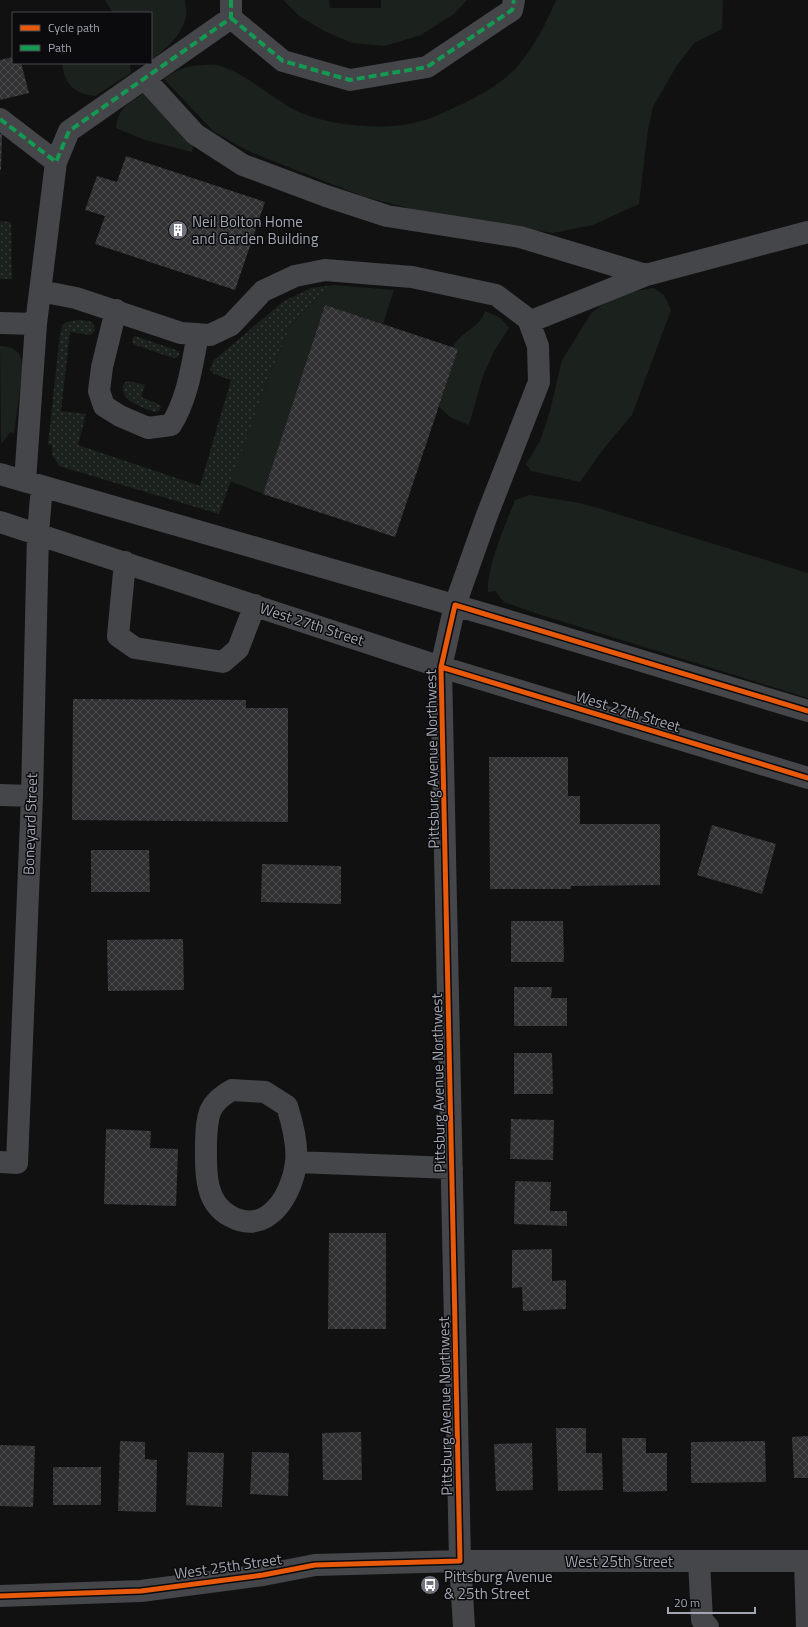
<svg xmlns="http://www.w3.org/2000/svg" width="808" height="1627" font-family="'Titillium Web',sans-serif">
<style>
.grass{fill:#1b211c}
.park{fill:url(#park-dots)}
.building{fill:url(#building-cross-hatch)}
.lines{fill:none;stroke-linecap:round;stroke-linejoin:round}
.minor{stroke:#45464a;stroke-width:22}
.quiet{stroke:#139951;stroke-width:4;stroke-dasharray:8 4;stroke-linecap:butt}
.cycleway-casing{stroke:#0b0b0d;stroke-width:8}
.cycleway{stroke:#e8590c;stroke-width:5}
.labels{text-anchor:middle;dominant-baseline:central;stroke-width:3;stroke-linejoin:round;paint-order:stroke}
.poi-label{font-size:15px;fill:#a2a6b2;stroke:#0b0b0d;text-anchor:start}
.street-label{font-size:15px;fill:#a2a6b2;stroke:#0b0b0d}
</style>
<defs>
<pattern id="park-dots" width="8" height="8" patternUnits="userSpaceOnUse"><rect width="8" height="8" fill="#1b211c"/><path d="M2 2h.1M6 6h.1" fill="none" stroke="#393e3b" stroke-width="1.8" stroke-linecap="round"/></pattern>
<pattern id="building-cross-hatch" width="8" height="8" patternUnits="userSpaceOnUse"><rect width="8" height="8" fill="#313133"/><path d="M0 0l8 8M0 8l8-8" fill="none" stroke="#4c4c4e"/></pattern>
</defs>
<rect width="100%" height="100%" fill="#111"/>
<path class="grass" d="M105,0H185C185,5 187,11 186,16C182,35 167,48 152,60L151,58V13H113Z
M283,0H329L330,8H381V0H467L454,14L421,35L385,46L352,43L324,31L299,16Z
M556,0H723L722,29L694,43L676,67L653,107L648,130L639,204L593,225L553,233L419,211L362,196L250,152L213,131L164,79C178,69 187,65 205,65C209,65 214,64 217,65C248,73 272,100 301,113C331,125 376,130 408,124C428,121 447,111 464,103C480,96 506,80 517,67C534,47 546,24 556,0Z
M62,63H130L131,73L95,96C75,94 64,84 62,63Z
M147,91L193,146L192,152L145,140L116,128C118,106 130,103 147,91Z
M335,285L394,290L383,324L325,305L263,494L230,481L267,380L291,325L321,294Z
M654,288L664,295L671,310L632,415L605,447L580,482L531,471L526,464L540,441L550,411L562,360L592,312L609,300L635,291Z
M485,311L501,318L509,328L494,351L483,376L469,425L450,417L439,407L458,349L453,347C460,332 481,327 485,311Z
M0,346C14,346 21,352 23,366L14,434L10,432L7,437L1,444Z
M530,495L580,503L601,509L808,573V698L538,614L504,602L495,591L488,592C486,569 506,523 515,500Z"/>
<path class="park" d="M0,221L11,222L12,279H0Z
M335,285L321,294L291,325L267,380L219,514L59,466L52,455V445L48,444L60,334L63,324C73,320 83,318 93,323L95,331L90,335L70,332L61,411L86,414L78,445L200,486L231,380L214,374L210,370L213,361L284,301L311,288Z
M135,336L176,350L179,352V356L176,358L170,357L133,344L132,339Z
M128,381L145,385L141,397L159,404L161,407L159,411L154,412C142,407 117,400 124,383Z"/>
<path class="building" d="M13,57V63H21L29,93L0,100V60Z
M0,134H2L1,170H0Z
M126,156L265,202L235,290L95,244L105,216L85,210L97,176L117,182Z
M325,305L458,349L395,537L263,494Z
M73,699L246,700V708H288V822L72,820Z
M489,757H568V796H580V824H660V885L571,886V889H490Z
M712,825L776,844L762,894L697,875Z
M91,850H149L150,892H91Z
M262,864L341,866V904L261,902Z
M511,921H563L564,962H511Z
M183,939L184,990L108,991L107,940Z
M514,987H552L551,998H567V1026H514Z
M514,1053H552L553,1094H514Z
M511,1119L554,1120L553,1160L510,1159Z
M106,1129L151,1131L150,1148L178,1149L176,1206L104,1204Z
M515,1181L551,1182L550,1211H567V1226L514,1224Z
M329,1233H386V1329H328Z
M552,1249V1281L566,1280V1309L523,1311L522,1287L512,1288V1250Z
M556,1428H586V1453H602L603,1490L558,1491Z
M361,1432L362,1480H323L322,1433Z
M808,1436V1478H794L792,1437Z
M622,1438H646V1453H667V1491L623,1492Z
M120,1441L145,1442V1459L157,1460L156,1512L118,1511Z
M765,1441L766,1482L691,1483V1442Z
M532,1443L533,1490L496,1491L494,1444Z
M0,1445L35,1446L33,1507L0,1506Z
M188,1452L224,1453L222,1507L186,1505Z
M252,1452L289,1453L288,1496L250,1494Z
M53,1467H101V1505H53Z"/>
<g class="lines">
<path class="minor" d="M231,18L283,61L350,80L427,67L512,10L514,0
M145,79L195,134L243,165L326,196L387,216L520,237L646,275
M0,119L56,162
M40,291L76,298L181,333L210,335L231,325L263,291L295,276L325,270L412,277L496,295L528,319L538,346L539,382L487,515L455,605L441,667L460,1561L464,1627
M116,310L102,367L99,391L104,406L120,416L148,428L171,425C188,398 192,365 198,334
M529,322L646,275L808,232
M0,323L36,324
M0,474L499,618L808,711
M25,481L36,324L56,162L69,131L231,18V0
M0,522L441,667L808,778
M125,562L118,636L135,648L223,662L238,649L255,605
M0,795L32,796
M232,1090L265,1092L287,1106C292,1122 298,1146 296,1163C292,1195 267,1237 230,1216C219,1210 212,1200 209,1188C205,1174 206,1158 206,1143C207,1116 207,1104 232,1090Z
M0,1162L17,1163L32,796L38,533L42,486
M296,1162L452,1168
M699,1561L702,1620L708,1627
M805,1561L807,1627
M0,1596L141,1591L263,1575L315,1565L460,1561H808"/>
<path class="quiet" d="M231,18L283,61L350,80L427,67L512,10L514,0
M0,119L56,162L69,131L231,18V0"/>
<defs>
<path id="cycleway" d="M441,667L808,778
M0,1596L141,1591L263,1575L315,1565L460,1561L441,667L455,605L808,711"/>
</defs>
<use href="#cycleway" class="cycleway-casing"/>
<use href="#cycleway" class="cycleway"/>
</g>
<defs>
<symbol id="building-disc" viewBox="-11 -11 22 22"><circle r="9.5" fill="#6f727a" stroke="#0b0b0d"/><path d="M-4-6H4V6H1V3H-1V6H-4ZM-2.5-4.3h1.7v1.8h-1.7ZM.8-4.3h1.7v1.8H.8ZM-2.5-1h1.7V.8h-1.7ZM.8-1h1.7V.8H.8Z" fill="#fff"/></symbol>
<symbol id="bus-disc" viewBox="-11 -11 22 22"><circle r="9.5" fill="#6f727a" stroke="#0b0b0d"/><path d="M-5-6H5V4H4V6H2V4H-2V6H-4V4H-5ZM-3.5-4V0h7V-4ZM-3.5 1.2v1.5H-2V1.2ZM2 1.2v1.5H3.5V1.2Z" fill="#fff"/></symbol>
</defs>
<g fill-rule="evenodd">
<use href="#building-disc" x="167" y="219" width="22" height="22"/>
<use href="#bus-disc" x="419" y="1574" width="22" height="22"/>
</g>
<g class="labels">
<g class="poi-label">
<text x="192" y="221">Neil Bolton Home<tspan x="192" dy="17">and Garden Building</tspan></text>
<text x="444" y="1576">Pittsburg Avenue<tspan x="444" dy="17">&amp; 25th Street</tspan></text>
</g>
<g class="street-label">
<text transform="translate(312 624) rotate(18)">West 27th Street</text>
<text transform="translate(628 711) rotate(17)">West 27th Street</text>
<text transform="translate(432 759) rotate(-91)">Pittsburg Avenue Northwest</text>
<text transform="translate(30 824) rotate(-88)">Boneyard Street</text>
<text transform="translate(438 1083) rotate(-91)">Pittsburg Avenue Northwest</text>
<text transform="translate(445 1406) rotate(-91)">Pittsburg Avenue Northwest</text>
<text x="619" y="1561">West 25th Street</text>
<text transform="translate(228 1566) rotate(-8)">West 25th Street</text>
</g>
</g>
<rect x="12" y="12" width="140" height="52" fill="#0b0b0d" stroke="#47494f"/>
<rect x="20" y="25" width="20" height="6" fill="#e8590c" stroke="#47494f"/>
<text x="48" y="32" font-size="12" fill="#a2a6b2">Cycle path</text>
<rect x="20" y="45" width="20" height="6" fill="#139951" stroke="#47494f"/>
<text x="48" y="52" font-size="12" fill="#a2a6b2">Path</text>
<path d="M668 1607v6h87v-6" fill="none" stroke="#a2a6b2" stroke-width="2"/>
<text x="674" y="1607" font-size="12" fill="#a2a6b2" stroke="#0b0b0d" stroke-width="3" paint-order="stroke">20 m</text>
</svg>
